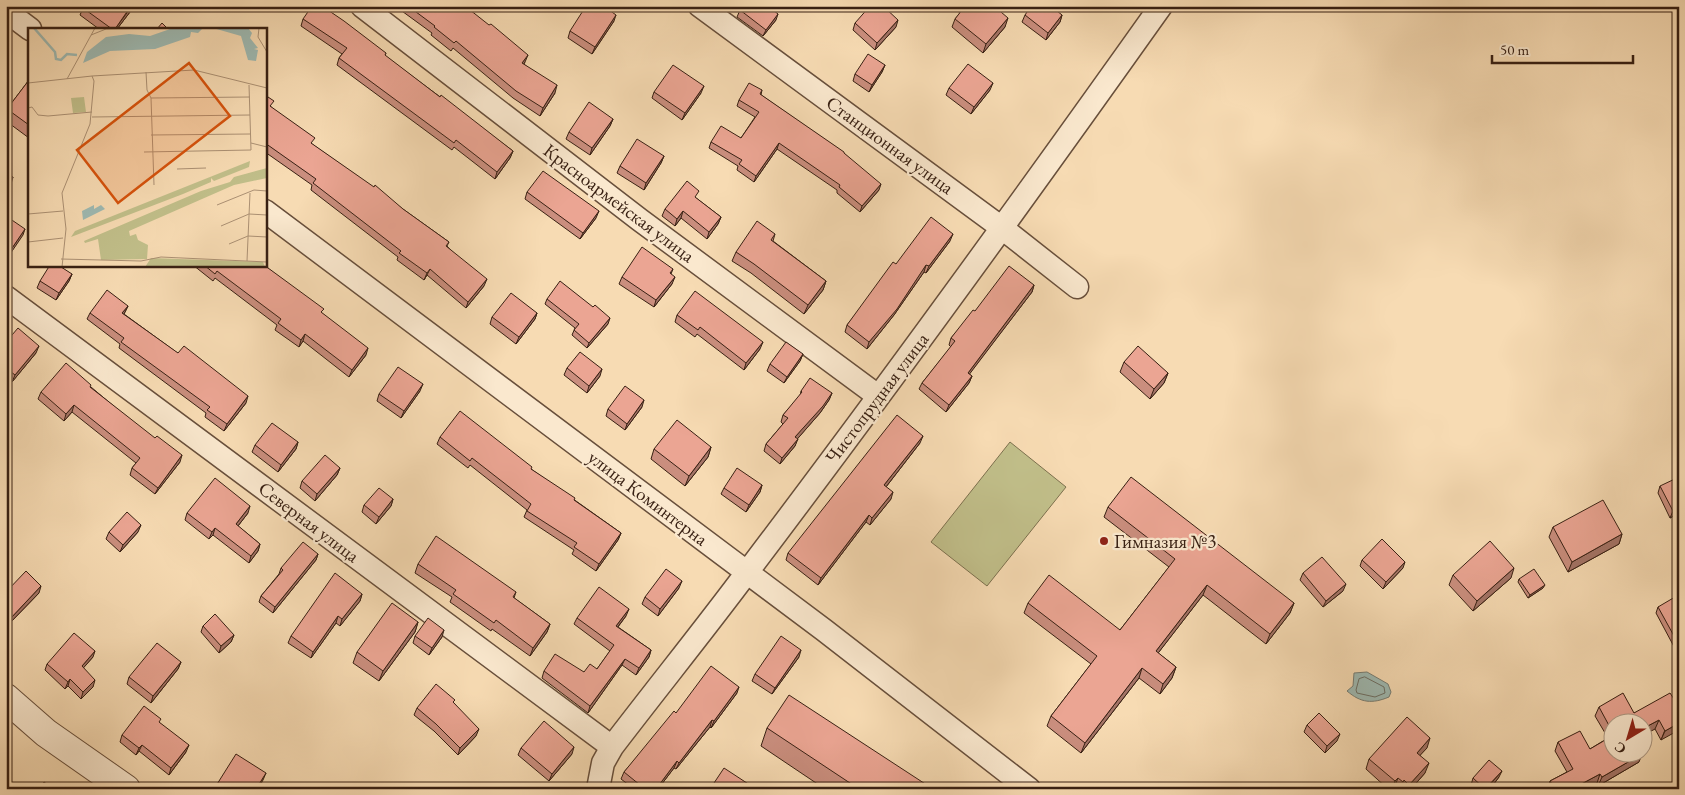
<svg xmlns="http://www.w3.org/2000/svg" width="1685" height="795" font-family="'EB Garamond',serif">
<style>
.green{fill:#c1bf8a;stroke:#7c704e}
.water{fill:#9ebab3;stroke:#757c73}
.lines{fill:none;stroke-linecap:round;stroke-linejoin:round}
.shore{stroke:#6b6d63;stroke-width:1}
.minor-casing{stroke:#684f3b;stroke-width:25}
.tertiary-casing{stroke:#684f3b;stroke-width:30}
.minor{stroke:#fae8ce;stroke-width:22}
.tertiary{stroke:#fae8ce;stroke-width:28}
.wall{fill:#ca8e7e;stroke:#382013}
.shaded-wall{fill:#a47467;stroke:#382013}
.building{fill:#eba593;stroke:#382013}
.poi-dot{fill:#8f2418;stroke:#fae8ce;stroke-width:2}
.labels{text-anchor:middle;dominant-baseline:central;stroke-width:4.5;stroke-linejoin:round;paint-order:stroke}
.street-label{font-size:19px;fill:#382013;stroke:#fae8ce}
.poi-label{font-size:19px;fill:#382013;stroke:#fae8ce;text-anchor:start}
.inset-river{fill:none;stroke:#9ebab3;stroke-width:2.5}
.inset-road{fill:none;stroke:#ab9073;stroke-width:1}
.view{fill:#d6530d;fill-opacity:0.15;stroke:#d6530d;stroke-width:2.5}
.inset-edge{fill:none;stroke:#382013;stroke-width:2.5}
</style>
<rect width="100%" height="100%" fill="#f7dbb3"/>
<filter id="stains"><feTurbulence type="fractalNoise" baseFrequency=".004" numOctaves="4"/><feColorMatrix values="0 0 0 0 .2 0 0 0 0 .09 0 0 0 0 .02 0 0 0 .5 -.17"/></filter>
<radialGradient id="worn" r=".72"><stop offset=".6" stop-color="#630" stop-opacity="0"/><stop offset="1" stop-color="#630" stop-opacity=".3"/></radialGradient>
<path class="green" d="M1010,442L1066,487L987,586L931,542Z"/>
<path class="water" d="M1367,672L1388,684L1391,692L1389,697C1372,704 1361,703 1347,691L1353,686L1354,673Z"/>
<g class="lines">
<path class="shore" d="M1365,677L1384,687L1385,693L1375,697L1357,693L1356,690L1359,679Z"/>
<defs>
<path id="minor" d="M362,6L640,220L878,396
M700,6L1002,228L1077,287
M6,11L30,29
M265,211L824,630L1029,789
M6,297L612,747
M598,789L603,763L612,747C657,688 704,630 748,571C889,385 1026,196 1161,6"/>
<path id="tertiary" d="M6,698L46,733L126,789"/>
</defs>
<use href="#minor" class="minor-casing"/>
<use href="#tertiary" class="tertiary-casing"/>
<use href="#minor" class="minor"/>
<use href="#tertiary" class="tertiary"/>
</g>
<path class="wall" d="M267,6H276L272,11Z
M395,6H465L525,62L524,64L555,93L540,116L513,98L453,48L451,51L431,35L432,33Z
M952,6H994L1005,27L983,53L952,27L955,19L960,13Z
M83,8L130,12L117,29H99L80,15Z
M740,10L776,20L763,36L737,17Z
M1025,15H1062L1060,22L1046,40L1022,22Z
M303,19L386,53L385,56L513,151L510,158L495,179L454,147L452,150L337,65L339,58L342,54L301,26Z
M614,21L592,54L568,38L570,31Z
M855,23L896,27L875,50L853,30Z
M885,65L882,72L869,92L853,81L855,74Z
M29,80V138L6,121V111L7,109Z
M949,88L990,90L971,114L946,95Z
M762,90L761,95L844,153L879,190L860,212L837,193V190L777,149L754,182L737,170L738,166L709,148L711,142L741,138L755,117L737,106L739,100Z
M654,92L701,93L682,120L652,98Z
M265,95L271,107L312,144L449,242L447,246L484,286L466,308L427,275L424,280L397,260L398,257L311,190L312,185L265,152Z
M613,119L610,126L590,155L566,139L569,132Z
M664,156L661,163L644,190L617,173L620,166Z
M527,192L596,218L580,239L525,199Z
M696,198L721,217L718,224L707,239L681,218L675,226L662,216L665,209Z
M775,234L773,241L826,281L823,290L804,314L751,273L732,261L736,252Z
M950,241L926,273L924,272L894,315L867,349L845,332L847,325L896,264Z
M193,265H264L322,313L366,355L349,377L303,341L299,347L275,330L277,325L215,278L213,281Z
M673,269L671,274L672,284L654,307L619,284L622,277Z
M72,274L69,281L56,300L37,288L40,281Z
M1034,285L1032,292L969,374L972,376L969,383L946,412L919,389L922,383L951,347L949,345L951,338L975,311Z
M547,299L608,324L587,348L572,335L575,328L545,304Z
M128,306L124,314L246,403L224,431L205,417L206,413L119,348L120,344L87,319L90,313Z
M537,313L535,319L516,344L490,324L492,317Z
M677,315L760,349L744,370L697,334L695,337L675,322Z
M6,342L36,353L12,382L6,377Z
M803,354L800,361L784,383L767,371L770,364Z
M1124,362L1168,373L1164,383L1150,399L1120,372Z
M567,368L600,376L587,393L564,375Z
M91,387L180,462L155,494L130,475L132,468L136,463L72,412L64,421L38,399L41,392Z
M420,391L401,418L377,401L379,394Z
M801,391L832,393L829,400L820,413L797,439L795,446L780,464L764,451L766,444L783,424L781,422L783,415L800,396Z
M642,407L625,430L606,416L608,409Z
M440,437L531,469L621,533L618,540L596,571L572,554L574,550L524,517L527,510L470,465L468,468L437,444Z
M298,442L296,449L278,472L252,452L255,445Z
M920,443L886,487L891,499L870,525L866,522L818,585L786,560L788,553Z
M711,447L708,457L685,486L651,459L654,449Z
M340,468L337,475L315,501L300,488L302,481Z
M762,485L760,492L746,512L721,494L724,488Z
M1660,486L1679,513L1670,518L1658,493Z
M393,499L391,506L376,524L362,512L364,505Z
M1108,507L1294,603L1290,613L1266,644L1203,595L1158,653L1176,667L1172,678L1160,694L1139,678L1081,753L1047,726L1051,716L1091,664L1024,613L1028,603L1120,630L1169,567L1104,517Z
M187,513H248L238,526L260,544L258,551L249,563L213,535L209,539L185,520Z
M1553,527L1622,534L1619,544L1568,572L1549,537Z
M109,532H138L120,552L106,539Z
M318,554L316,560L273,613L259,602L261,596L279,574L281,568Z
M1362,560L1403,568L1383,589L1360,566Z
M418,564L516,592L514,598L550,624L547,632L530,656L492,629L491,631L450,602L452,597L415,573Z
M1303,573L1343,591L1323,607L1300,580Z
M1453,575L1511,578L1473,611L1449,585Z
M1519,579L1543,588L1528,598L1518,582Z
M679,588L658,616L642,604L645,597Z
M6,592L39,593L6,627Z
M362,594L360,601L340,626L336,623L311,658L288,643L291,636Z
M1679,604V656L1656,613L1658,607Z
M626,616L618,627L651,650L649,657L636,675L622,665L588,713L542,678L544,671L584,672L597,669L610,651L574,624L577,618Z
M418,622L415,632L379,681L353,663L357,652Z
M203,626L234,635L231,642L219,653L201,632Z
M415,636L442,637L429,655L413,643Z
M93,657L83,668L93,687L81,699L68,686L65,689L45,670L47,664Z
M799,657L772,694L752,681L755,674Z
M181,662L178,669L151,703L127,684L129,677Z
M737,693L711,728L710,727L676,769L674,768L658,789H634L621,779L624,772L676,713Z
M1676,702L1661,740L1655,729L1612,722V752L1639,762L1598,786L1597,783L1585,789H1548L1550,781L1567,772L1555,751L1558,742L1590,749L1608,738L1595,716L1599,707L1634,713Z
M454,703L476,736L458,755L434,731L414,715L417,708Z
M160,723L186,752L169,775L139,751L136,755L120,742L122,735Z
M1307,725L1337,741L1325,753L1304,732Z
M767,728L933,789H825L761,746Z
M521,748L572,754L549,781L518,755Z
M1427,748L1420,755L1425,773L1411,789H1395L1394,788L1393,789H1388L1366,769L1369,759Z
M1499,777L1490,789H1475L1471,785L1473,778Z"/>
<path class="shaded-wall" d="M132,6L130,12L117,29H115Z
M778,14L776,20L763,36L766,30Z
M616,15L614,21L592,54L595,47Z
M1062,15L1060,22L1046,40L1048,33Z
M1008,18L1005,27L983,53L986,44Z
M898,20L896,27L875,50L877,43Z
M528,55L525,62L519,70L522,63Z
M885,65L882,72L869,92L872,85Z
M993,83L990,90L971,114L974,107Z
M557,85L555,93L540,116L543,108Z
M704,86L701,93L682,120L685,113Z
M613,119L610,126L590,155L592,148Z
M779,143L777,149L754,182L756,176Z
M513,151L510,158L495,179L497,172Z
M664,156L661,163L644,190L646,183Z
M13,177L11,184L6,190V187Z
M881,184L879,190L860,212L862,206Z
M599,211L596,218L580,239L583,233Z
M683,211L681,218L675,226L677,219Z
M721,217L718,224L707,239L709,232Z
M25,229L23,235L6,260L8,254Z
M953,234L950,241L926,273L929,266Z
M926,265L924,272L894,315L867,349L869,342Z
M430,269L427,275L424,280L427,273Z
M72,274L69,281L56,300L59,293Z
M675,277L672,284L654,307L656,300Z
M487,279L484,286L466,308L468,302Z
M826,281L823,290L804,314L808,305Z
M1034,285L1032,292L965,380L968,373Z
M128,306L125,312L120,320L122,313Z
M537,313L535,319L516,344L519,337Z
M610,318L608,324L587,348L589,343Z
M305,334L303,341L299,347L301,340Z
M763,342L760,349L744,370L746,363Z
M39,346L36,353L12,382L15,375Z
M368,348L366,355L349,377L352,370Z
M803,354L800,361L784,383L787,377Z
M602,369L600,376L587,393L589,386Z
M1168,373L1164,383L1150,399L1154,389Z
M972,376L969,383L946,412L949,405Z
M423,384L420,391L401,418L404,411Z
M832,393L829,400L820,413L793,444L795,437Z
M248,396L246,403L224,431L227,424Z
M644,400L642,407L625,430L627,424Z
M74,405L72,412L64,421L66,414Z
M923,436L920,443L882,492L884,485Z
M798,439L795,446L780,464L782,458Z
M298,442L296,449L278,472L281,465Z
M711,447L708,457L685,486L689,476Z
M182,455L180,462L155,494L158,488Z
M340,468L337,475L315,501L317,494Z
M762,485L760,492L746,512L749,505Z
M893,492L891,499L870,525L872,518Z
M393,499L391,506L376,524L379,517Z
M250,506L248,513L234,531L236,524Z
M1679,508V513L1670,518L1673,511Z
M869,515L866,522L818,585L821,578Z
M141,525L138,532L120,552L123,545Z
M215,528L213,535L209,539L212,532Z
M621,533L618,540L596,571L599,564Z
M1622,534L1619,544L1568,572L1572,562Z
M260,544L258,551L249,563L251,556Z
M318,554L316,560L273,613L275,607Z
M1405,562L1403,568L1383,589L1386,582Z
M1514,568L1511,578L1473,611L1477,601Z
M682,581L679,588L658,616L660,609Z
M1346,584L1343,591L1323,607L1326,601Z
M1207,585L1203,595L1152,661L1156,651Z
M1545,585L1543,588L1528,598L1530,595Z
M41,586L39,593L6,627L9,620Z
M362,594L360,601L340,626L342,619Z
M1294,603L1290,613L1266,644L1270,634Z
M629,609L626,616L613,633L616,626Z
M338,616L336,623L311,658L313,652Z
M418,622L415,632L379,681L383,671Z
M550,624L547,632L530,656L533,648Z
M444,630L442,637L429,655L432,648Z
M234,635L231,642L219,653L221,646Z
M651,650L649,657L636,675L639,668Z
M801,650L799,657L772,694L775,688Z
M95,651L93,657L79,673L82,666Z
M625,659L622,665L588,713L590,706Z
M181,662L178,669L151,703L153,696Z
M1176,667L1172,678L1160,694L1163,684Z
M1142,668L1139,678L1081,753L1085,743Z
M70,679L68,686L65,689L68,682Z
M95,680L93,687L81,699L83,692Z
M739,687L737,693L711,728L714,721Z
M712,720L710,727L676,769L679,763Z
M1659,720L1655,729L1642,736V729Z
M1679,723V730L1661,740L1665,731Z
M479,729L476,736L458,755L460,748Z
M1340,734L1337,741L1325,753L1327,746Z
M1430,738L1427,748L1413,763L1417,753Z
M11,741L9,747L6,750V746Z
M142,745L139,751L136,755L139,748Z
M189,745L186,752L169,775L171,768Z
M574,747L572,754L549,781L552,774Z
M1642,754L1639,762L1598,786L1602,777Z
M677,761L674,768L658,789H656Z
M1429,763L1425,773L1411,789H1408L1409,785Z
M1502,771L1499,777L1490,789H1486Z
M266,773L263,780L258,789H256Z
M1600,774L1597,783L1585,789H1572Z
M1398,778L1394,788L1392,789L1395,781Z"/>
<path class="building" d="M84,6H131L115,29H112L83,8Z
M312,6H322L344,21L386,53L385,55L440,97L441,95L513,151L497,172L456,140L454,143L339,58L347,48L303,19Z
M408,6H465L489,25L491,24L528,55L522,63L557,85L543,108L516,91L456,41L454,43L434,27L435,26Z
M586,6H604L616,15L595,47L570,31Z
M743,6H768L778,14L766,30L740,10Z
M870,6H883L898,20L877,43L855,23Z
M965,6H994L1008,18L986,44L955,19Z
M1031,6H1051L1062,15L1048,33L1025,15Z
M162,23L168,29H157Z
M868,54L885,65L872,85L855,74Z
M968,64L993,83L974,107L949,88Z
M673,65L704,86L685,113L654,92Z
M29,80V125L7,109Z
M749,83L762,90L760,94L844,152V153L881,184L862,206L839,187L840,185L779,143L756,176L739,164L742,160L711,142L721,126L741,138L759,112L739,100Z
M265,95L274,101L270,106L315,138L311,143L374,187L375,185L403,209L449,242L446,246L487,279L468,302L430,269L427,273L399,253L401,251L313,183L316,179L265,143Z
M589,102L613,119L592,148L569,132Z
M637,139L664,156L646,183L620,166Z
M543,171L599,211L583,233L527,192Z
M6,172L13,177L6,187Z
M687,181L699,191L695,197L721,217L709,232L683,211L677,219L665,209Z
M6,216L25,229L8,254H6Z
M931,217L953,234L929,266L926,265L897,309L869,342L847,325L893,262L896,264Z
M757,221L775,234L771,240L826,281L808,305L754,264L736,252Z
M642,247L673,269L670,273L675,277L656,300L622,277Z
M50,265H58L72,274L59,293L40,281Z
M204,265H264L324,309L321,312L368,348L352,370L305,334L301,340L278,323L281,319L217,271L215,274Z
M1009,266L1034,285L968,373L972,376L949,405L922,383L955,341L951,338L973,310L975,311Z
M560,281L593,307L595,305L610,318L589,343L574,330L579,324L547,299Z
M107,290L128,306L122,313L178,353L184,346L248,396L227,424L207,410L210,407L121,342L124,338L90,313Z
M695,291L763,342L746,363L700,327L698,330L677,315Z
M511,293L537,313L519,337L492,317Z
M18,328L39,346L15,375L6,368V342Z
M786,342L803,354L787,377L770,364Z
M1138,346L1168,373L1154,389L1124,362Z
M580,352L602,369L589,386L567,368Z
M66,363L91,385L90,387L155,438L157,436L182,455L158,488L132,468L140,458L74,405L66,414L41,392Z
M398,367L423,384L404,411L379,394Z
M810,378L832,393L823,406L795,437L798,439L782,458L766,444L788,418L783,415L802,392L801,391Z
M625,386L644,400L627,424L608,409Z
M460,411L532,467L531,469L575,498L574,500L621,533L599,564L574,547L577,543L527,511L531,504L472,458L470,461L440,437Z
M897,415L923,436L884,485L893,492L872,518L869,515L821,578L788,553Z
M677,420L711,447L689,476L654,449Z
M272,423L298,442L281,465L255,445Z
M325,455L340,468L317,494L302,481Z
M737,468L762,485L749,505L724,488Z
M1131,477L1294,603L1270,634L1207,585L1156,651L1176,667L1163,684L1142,668L1085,743L1051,716L1097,656L1028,603L1049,575L1120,630L1175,559L1108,507Z
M1679,477V508L1673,511L1660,486Z
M215,478L250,506L236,524L260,544L251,556L215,528L212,532L187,513Z
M379,488L393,499L379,517L364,505Z
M1603,500L1622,534L1572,562L1553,527Z
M127,512L141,525L123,545L109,532Z
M436,536L516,592L513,597L550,624L533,648L496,620L494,623L453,594L456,590L418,564Z
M1382,539L1405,562L1386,582L1362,560Z
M1490,541L1514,568L1477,601L1453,575Z
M303,542L318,554L275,607L261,596L283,570L281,568Z
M1322,557L1346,584L1326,601L1303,573Z
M666,569L682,581L660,609L645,597Z
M1534,569L1545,585L1530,595L1519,579Z
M26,571L41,586L9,620L6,618V592Z
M335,573L362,594L342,619L338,616L313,652L291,636Z
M599,587L629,609L616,626L651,650L639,668L625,659L590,706L544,671L555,654L584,672L590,664L597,669L614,645L577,618Z
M1675,597L1679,604V645L1658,607Z
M392,603L418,622L383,671L357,652Z
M215,614L234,635L221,646L203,626Z
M428,618L444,630L432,648L415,636Z
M74,633L95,651L82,666L95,680L83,692L70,679L68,682L47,664Z
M781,636L801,650L775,688L755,674Z
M157,643L181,662L153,696L129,677Z
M711,666L739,687L714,721L712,720L679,763L677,761L656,789H645L624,772L674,711L676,713Z
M436,684L455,700L453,702L479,729L460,748L436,724L417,708Z
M1623,693L1634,713L1670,693L1676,702L1679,700V723L1665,731L1659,720L1642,729V722H1612V731L1599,707Z
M789,695L933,789H859L767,728Z
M144,706L161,719L159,722L189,745L171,768L142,745L139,748L122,735Z
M1319,713L1340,734L1327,746L1307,725Z
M1407,717L1430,738L1417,753L1429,763L1409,785L1404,780L1403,782L1398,778L1395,781L1369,759Z
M544,721L574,747L552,774L521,748Z
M1580,731L1590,749L1612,736V752H1642V754L1602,777L1600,774L1572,789H1555L1550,781L1573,769L1558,742Z
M6,736L11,741L6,746Z
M236,754L266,773L256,789H214Z
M1489,760L1502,771L1485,789L1473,778Z
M724,768L756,789H710Z
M44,782L53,789H39Z"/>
<circle class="poi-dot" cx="1104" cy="541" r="5"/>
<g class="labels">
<g class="street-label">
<text transform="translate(890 145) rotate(36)">Станционная улица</text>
<text transform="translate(619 203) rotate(37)">Красноармейская улица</text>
<text transform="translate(877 398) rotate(-53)">Чистопрудная улица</text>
<text transform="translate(648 498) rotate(37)">улица Коминтерна</text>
<text transform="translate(309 522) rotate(37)">Северная улица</text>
</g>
<g class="poi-label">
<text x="1114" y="541">Гимназия №3</text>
</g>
</g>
<g transform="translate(28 28)">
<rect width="239" height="239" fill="#f7dbb3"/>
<path d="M56,69L58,84L45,85L43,70ZM222,133L221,139L186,153L183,150V154L155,166L43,209L47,203ZM239,140V150L206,157L101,203L102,208L108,206L110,212L120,217L119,231L73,232L70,211L57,215L56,213L173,163L202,154L206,149ZM123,230L235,234L237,239H117Z" fill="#c1bf8a"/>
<path d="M145,0H175L170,5L163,4L162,9L127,21L82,23L55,35L59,24L78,9L101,6L122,8ZM185,0H220L224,5L222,10L230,20L226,21L230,22L228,33L220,32L213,8ZM66,177V181L73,177L77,181L55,192L54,183Z" fill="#9ebab3"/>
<path class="inset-river" d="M6,0L27,24L28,31L33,32L39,26L49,27"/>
<path class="inset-road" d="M231,0L230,9L239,24M63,7L78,1L126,0M118,44L119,62L123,70L126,157M64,48L166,42L239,60M39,51L67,0M0,55L64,48L66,53L62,96L34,165L38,201L34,239M123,70L222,69M0,80L4,79L10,87L20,88L64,84M64,89L222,87M123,107L222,106M223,115L239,119M116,124L223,122L221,57M149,141L178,140M189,177L226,162L239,163M0,186L35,183M193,198L221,186L239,187M0,214L35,210M201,216L220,208L239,209M33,231L113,233L133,229L239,234M219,233L222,165"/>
<path class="view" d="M161,35L202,88L90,175L49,122Z"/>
<rect width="239" height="239" class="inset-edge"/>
</g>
<rect width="1685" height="795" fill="none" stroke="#f7dbb3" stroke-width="25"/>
<rect x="8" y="8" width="1670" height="780" fill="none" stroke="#382013" stroke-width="2.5"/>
<rect x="12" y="12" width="1660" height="770" fill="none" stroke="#382013"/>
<g transform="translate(1628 738) rotate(218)"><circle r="24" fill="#fae8ce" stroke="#ac9883"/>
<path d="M0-4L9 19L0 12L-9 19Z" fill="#8f2418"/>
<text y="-8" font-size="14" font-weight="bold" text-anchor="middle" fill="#382013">С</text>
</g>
<path d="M1492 55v8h141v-8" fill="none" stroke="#382013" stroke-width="2.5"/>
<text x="1500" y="55" font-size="15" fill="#382013" stroke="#fae8ce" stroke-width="4" paint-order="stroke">50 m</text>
<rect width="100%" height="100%" filter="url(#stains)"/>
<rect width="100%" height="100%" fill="url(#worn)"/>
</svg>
